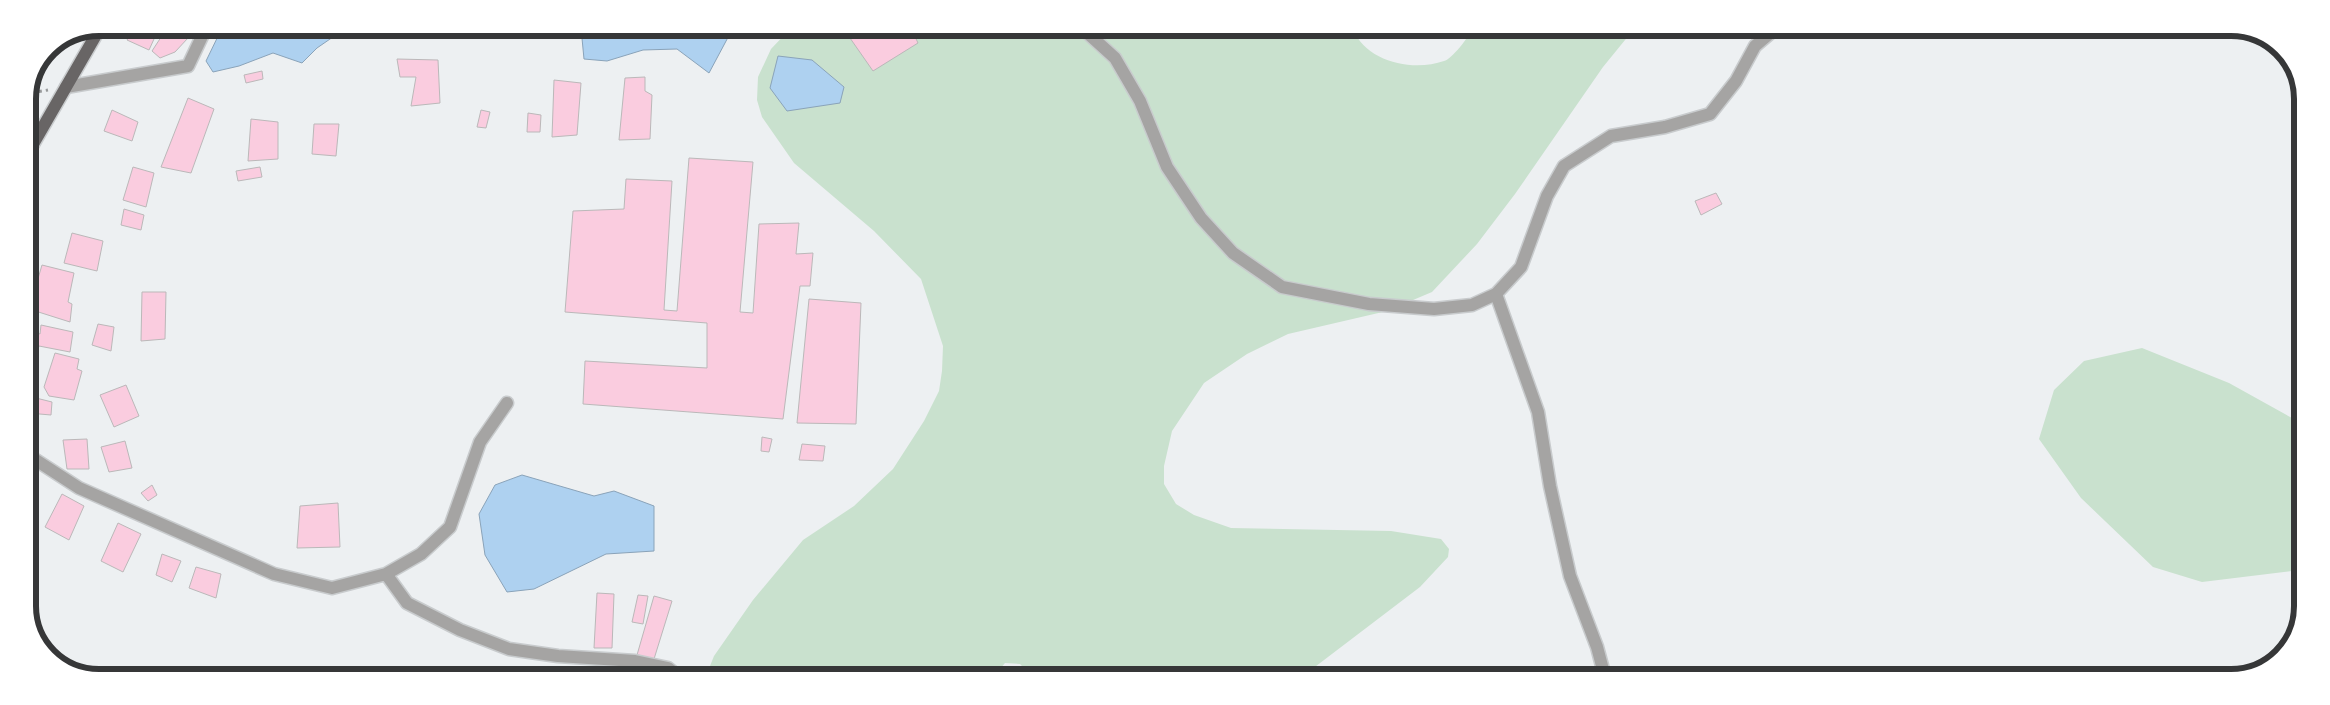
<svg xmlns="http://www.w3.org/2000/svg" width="2330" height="705" font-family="'Fira Sans',sans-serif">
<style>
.green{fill:#c9e1ce}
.water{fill:#aed1f0;stroke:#8aa3b9}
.building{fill:#faccdf;stroke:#bbb8b9}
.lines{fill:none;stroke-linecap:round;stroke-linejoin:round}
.minor-casing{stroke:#c8cbcd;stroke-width:15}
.major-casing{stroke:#c8cbcd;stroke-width:15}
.path{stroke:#989a9b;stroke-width:3;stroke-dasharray:4 4;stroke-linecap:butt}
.minor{stroke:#a5a4a3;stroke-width:12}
.major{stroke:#686565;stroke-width:12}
.rim{fill:none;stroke:#363738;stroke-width:6}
</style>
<rect width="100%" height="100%" fill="#edf0f2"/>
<path class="green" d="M791,28L1353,29C1366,62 1413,72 1444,61C1452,59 1469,37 1472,29H1634L1603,67L1515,194L1477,244L1432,292L1387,311L1288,334L1247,354L1204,383L1172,431L1164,466V484L1176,504L1194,515L1231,528L1391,531L1441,539L1449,549L1448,557L1420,587L1303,676H1032L1020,664L1005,663L994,676H706L714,656L753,600L803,540L854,506L893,469L924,421L939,391L942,371L943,346L921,279L874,231L794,163L762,117L757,100L758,77L771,49Z
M2142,348L2229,383L2301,423L2300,570L2202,582L2153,567L2081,498L2039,439L2054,390L2084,361Z"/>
<path class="water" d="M222,28H346L317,48L302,63L273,53L239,66L213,72L206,61Z
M581,28H733L709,73L677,49L643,50L607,61L584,59Z
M778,56L812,60L844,87L840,103L787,111L770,88Z
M522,475L594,496L614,491L654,506V551L606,554L534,589L507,592L485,555L479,514L495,485Z"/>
<path class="building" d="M134,28H159L149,50L127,40Z
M167,28H171L188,38L175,52L160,58L152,51Z
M843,28H880L885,37L893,32L892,28H911L918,43L873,71Z
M1089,29H1113L1109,34L1095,32Z
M397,59L438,60L440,103L411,106L416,77H400Z
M262,71L263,79L246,83L244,75Z
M645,77V91L652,95L650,139L619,140L625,78Z
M554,80L581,83L577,135L552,137Z
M188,98L214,109L191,173L161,167Z
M112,110L138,122L132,141L104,131Z
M481,110L490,112L486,128L477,127Z
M528,113L541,115L540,132H527Z
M251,119L278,122V159L248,161Z
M314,124H339L336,156L312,154Z
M689,158L753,162L740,312L753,313L759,224L799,223L796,254L813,253L810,286H800L783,419L583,404L585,361L707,368V323L565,312L573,211L624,209L626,179L672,181L664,310L677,311Z
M133,167L154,173L146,207L123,200Z
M260,167L262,177L238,181L236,171Z
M1716,193L1722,204L1701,215L1695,201Z
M124,209L144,215L141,230L121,225Z
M72,233L103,241L97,271L64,263Z
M42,265L74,273L68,302L72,304L70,322L29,309Z
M142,292H166L165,339L141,341Z
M809,299L861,303L856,424L797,423Z
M98,324L114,327L111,351L92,345Z
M41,325L73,332L70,352L39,346L34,363L28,364V330L40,334Z
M55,353L79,359L77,369L82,371L74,400L49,396L44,387Z
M126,385L139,416L114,427L100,395Z
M28,396L52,402L51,415L28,413Z
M762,437L772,439L769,452L761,451Z
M87,439L89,469H67L63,440Z
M125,441L132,468L109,472L101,447Z
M802,444L825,446L823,461L799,460Z
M152,485L157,495L148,501L141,493Z
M62,494L84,506L69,540L45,527Z
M338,503L340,547L297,548L300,506Z
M118,523L141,534L123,572L101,561Z
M162,554L181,561L172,582L156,575Z
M196,567L221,574L216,598L189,588Z
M597,593L614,594L612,648H594Z
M638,595L648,596L643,624L632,622Z
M654,596L672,601L654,659L637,655Z"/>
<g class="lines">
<defs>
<path id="minor" d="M1083,29L1115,58L1140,101L1167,167L1201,218L1233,253L1282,287L1369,304L1434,309L1472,305L1496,294L1521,267L1547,196L1564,166L1611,136L1665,127L1710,114L1736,81L1755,46L1775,29
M66,87L188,66L206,28
M1496,294L1538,412L1550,486L1570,576L1597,647L1605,677
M28,455L79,488L274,574L332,588L386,574L421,554L450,527L480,442L507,403
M386,574L407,603L460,630L509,649L558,656L635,661L668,668L678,676"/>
<path id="major" d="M28,153L100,28"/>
</defs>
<use href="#minor" class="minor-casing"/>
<use href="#major" class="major-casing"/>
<path class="path" d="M30,93L48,90"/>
<use href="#minor" class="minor"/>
<use href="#major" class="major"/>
</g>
<path d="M0 0H2330V705H0ZM99 36H2231A63 63 0 0 1 2294 99V606A63 63 0 0 1 2231 669H99A63 63 0 0 1 36 606V99A63 63 0 0 1 99 36Z" fill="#fff" fill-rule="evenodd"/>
<path class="rim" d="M99 36H2231A63 63 0 0 1 2294 99V606A63 63 0 0 1 2231 669H99A63 63 0 0 1 36 606V99A63 63 0 0 1 99 36Z"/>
</svg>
